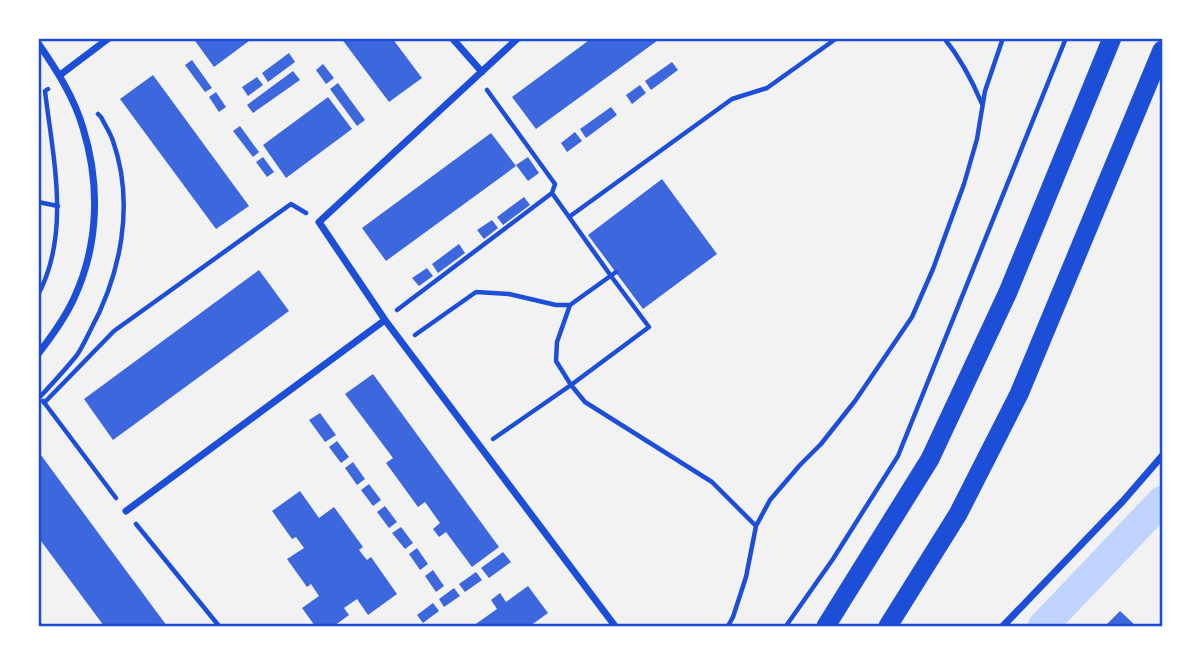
<svg xmlns="http://www.w3.org/2000/svg" width="1201" height="665" font-family="'Asap Condensed',sans-serif">
<style>
.lines{fill:none;stroke-linecap:round;stroke-linejoin:round}
.canal{stroke:#bfd3fe;stroke-width:30}
.building{fill:#3d67dc}
.path{stroke:#1d4ed8;stroke-width:4.5}
.minor{stroke:#1d4ed8;stroke-width:7}
.trunk{stroke:#1d4ed8;stroke-width:19}
.neatline{fill:none;stroke:#1d4ed8;stroke-width:2.5}
</style>
<rect width="100%" height="100%" fill="#f2f2f2"/>
<g class="lines">
<path class="canal" d="M1043,626L1162,501"/>
</g>
<path class="building" d="M193,38H253L214,67Z
M341,38H392L422,78L389,102Z
M592,38H661L536,129L512,97Z
M289,53L295,62L268,82L262,73Z
M192,60L212,88L205,92L185,65Z
M672,62L678,70L651,90L645,81Z
M323,64L334,78L326,84L316,70Z
M293,71L300,80L253,113L247,105Z
M153,75L249,206L216,229L120,99Z
M257,77L263,85L248,96L242,87Z
M338,83L365,120L357,126L330,89Z
M640,85L646,93L632,104L626,95Z
M216,92L226,107L219,112L209,97Z
M328,97L352,129L286,178L263,145Z
M611,107L617,115L586,138L580,129Z
M240,126L259,152L253,157L233,131Z
M575,132L582,141L567,152L561,143Z
M491,133L516,166L386,261L362,228Z
M263,157L274,172L267,177L256,162Z
M528,157L539,173L528,181L516,165Z
M662,179L717,254L643,309L588,235Z
M524,197L530,205L503,225L497,217Z
M492,220L498,228L484,239L477,230Z
M459,244L465,253L438,273L432,264Z
M427,268L433,276L419,286L412,278Z
M259,270L289,311L113,440L84,399Z
M373,374L499,547L472,567L446,532L439,537L433,529L440,523L425,502L418,507L386,463L393,458L345,394Z
M320,413L336,435L325,442L309,420Z
M337,441L349,457L341,463L329,447Z
M38,451L99,534L167,626H104L38,537Z
M353,462L365,479L357,485L345,468Z
M369,484L381,500L373,506L361,490Z
M300,491L319,518L334,507L363,547L359,550L367,560L371,557L397,594L368,615L357,599L344,608L349,615L334,626H315L302,608L319,596L311,584L307,587L287,559L304,548L296,537L292,539L272,511Z
M385,506L397,522L389,528L377,512Z
M401,527L413,543L405,549L392,533Z
M417,548L428,564L420,570L409,554Z
M503,552L511,562L489,578L481,568Z
M433,570L444,586L436,592L425,576Z
M476,572L482,580L465,592L459,584Z
M528,586L548,613L530,626H473L497,609L491,600L500,593L506,602Z
M454,588L460,596L444,607L439,599Z
M433,603L439,611L423,623L417,615Z
M1120,611L1136,626H1105Z"/>
<g class="lines">
<path class="path" d="M944,38C961,59 972,80 982,104
M487,90L555,184L552,193
M38,202L58,206
M569,217L732,99L767,88L837,38
M38,295C71,233 53,158 45,91L48,89
M397,310L552,193L611,276L649,327L571,385L585,402L712,482L756,526
M415,335L476,292L509,294L556,305H570
M38,399C51,385 65,370 77,355C82,348 86,339 90,331C121,274 135,204 113,141C110,132 105,125 101,117L98,114
M43,401L116,498
M44,403L114,331L291,204L306,213
M493,439L571,385L556,361L557,342L570,305L616,272
M136,524L219,626
M728,626L733,617L746,577L756,526L770,500L800,465L821,444L855,401L912,317L933,269L964,184L977,139L985,91L1003,38
M786,626L833,559L898,456L1066,38"/>
<path class="minor" d="M452,38L482,72
M518,38L319,222L385,320L615,626
M38,43C56,69 74,97 83,128C100,183 99,243 75,296C66,317 52,336 38,354
M60,75L109,38
M126,511L385,320
M38,625L39,626
M1003,626L1123,501L1162,456"/>
<path class="trunk" d="M826,626L930,459L1008,292L1112,38
M888,626L958,514L1019,394L1162,50"/>
</g>
<rect width="1201" height="665" fill="none" stroke="#ffffff" stroke-width="80"/>
<rect x="40" y="40" width="1121" height="585" class="neatline"/>
</svg>
